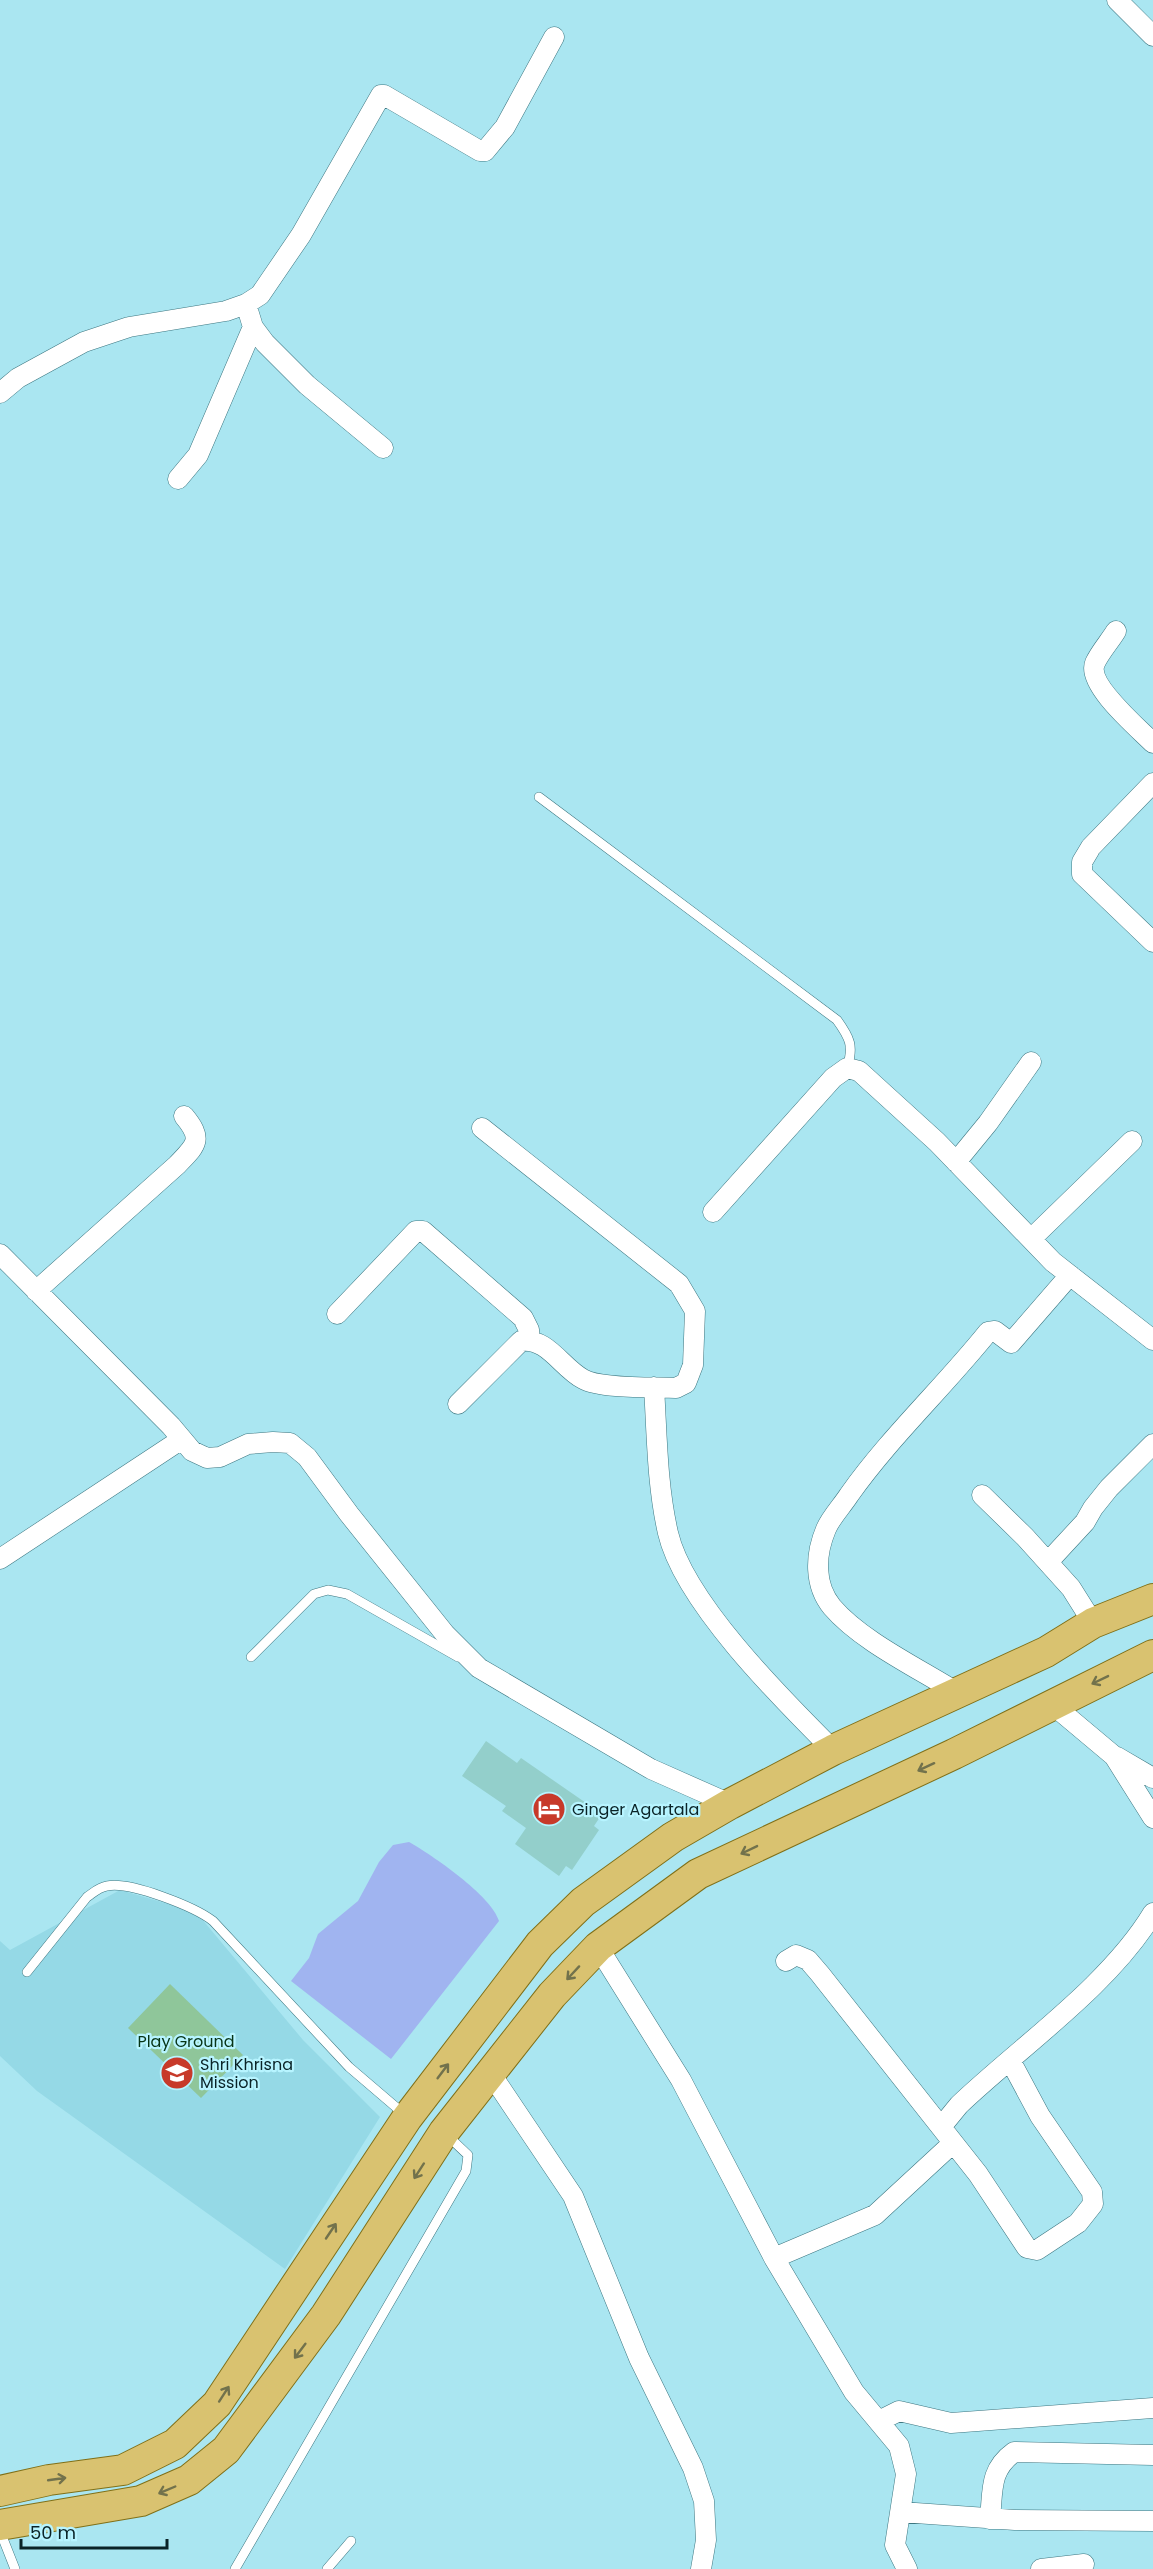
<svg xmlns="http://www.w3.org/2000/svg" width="1153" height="2569" font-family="Poppins,sans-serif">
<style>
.built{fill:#95d9e6}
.green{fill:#8fc69a}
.water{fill:#a0b4f0}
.building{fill:#93cfcb}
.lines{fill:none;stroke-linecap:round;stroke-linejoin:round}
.service-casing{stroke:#3c7680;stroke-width:10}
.minor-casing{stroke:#3c7680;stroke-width:21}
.primary-casing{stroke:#807018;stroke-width:32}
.service{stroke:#fff;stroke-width:9}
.minor{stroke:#fff;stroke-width:20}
.primary{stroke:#d9c270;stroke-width:30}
.oneway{stroke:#72724c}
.labels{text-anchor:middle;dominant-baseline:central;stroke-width:4.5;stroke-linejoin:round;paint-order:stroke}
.poi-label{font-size:16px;fill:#0a2327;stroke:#b7f4ff;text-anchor:start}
.park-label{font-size:16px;fill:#073416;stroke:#b7f4ff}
</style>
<rect width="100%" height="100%" fill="#aae6f1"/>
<path class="built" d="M120,1890L196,1912L303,2040L380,2117L285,2269L37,2091L0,2056V1941L10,1950Z"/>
<path class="green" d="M170,1984L243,2055L201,2098L128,2028Z"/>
<path class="water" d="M409,1842C432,1855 492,1896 499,1921L391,2059L291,1981L309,1958L318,1934L358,1901L379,1862L393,1845Z"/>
<path class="building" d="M486,1741L517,1763L521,1758L602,1814L594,1826L599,1830L572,1870L566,1866L559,1876L515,1844L526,1828L502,1811L506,1806L462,1776Z"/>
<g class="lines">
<defs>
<path id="service" d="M539,797L837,1020C850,1038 854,1046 847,1068
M251,1657L314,1594L328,1590L347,1594L458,1657
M27,1972L87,1897C93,1893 99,1887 107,1886C130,1881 195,1907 213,1921L349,2067L404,2114
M0,2531L15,2569
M235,2569L466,2171L468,2155L448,2136
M327,2569L351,2541"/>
<path id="minor" d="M1117,0L1153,36
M246,304L253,327L265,343L307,385L383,448
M0,393L18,378L84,342L129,327L226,311L246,304L260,295L301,235L381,95H384L480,151H485L505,127L554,37
M178,479L198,455L253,327
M1116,631C1110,641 1100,652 1095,663C1086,684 1138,728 1153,743
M1153,783L1091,847L1082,862V874L1153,942
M956,1162L988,1123L1031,1062
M713,1212L833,1078L847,1068L859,1071L937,1142L1053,1262L1153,1340
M1031,1239L1132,1141
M0,1254L171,1426L192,1451L207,1458L220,1457L248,1444L273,1442L290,1443L307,1457L349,1514L445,1634L479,1668L651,1769L730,1804
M36,1291L177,1165C196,1145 204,1140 184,1116
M337,1314L416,1231H423L523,1318L529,1330L530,1339
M654,1387C657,1435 657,1485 668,1533C684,1602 783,1700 833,1750
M458,1404L521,1341C547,1337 562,1368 583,1379C600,1389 654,1387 676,1388L686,1383L693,1365L695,1311L679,1284L482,1128
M982,1495L1025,1537L1071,1588L1093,1623
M0,1559L182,1439
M1048,1562L1085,1522L1093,1508L1109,1488L1153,1444
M956,1692C918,1668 861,1641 832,1607C814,1585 815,1555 826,1529C831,1517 842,1506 849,1495C890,1437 943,1388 988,1332L995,1331L1011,1343L1070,1275
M1052,1704L1114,1756L1153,1818
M1117,1757L1153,1778
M598,1947L681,2080L774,2258L854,2392L899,2446L906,2474L895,2545L907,2569
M786,1961L796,1955L808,1960L820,1974L978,2174L1027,2248L1037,2250L1078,2223L1093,2204L1092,2192L1040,2116L1010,2060
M491,2074L573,2196L639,2358L693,2468L704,2501L706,2540L701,2569
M941,2127L959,2105C1021,2046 1109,1986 1153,1913
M774,2258L875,2215L953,2143
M879,2421L899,2411L951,2423L1153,2408
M901,2512L1015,2520L1153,2521
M990,2519C993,2491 989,2470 1014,2452L1153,2455
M1041,2569L1084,2564"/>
<path id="primary" d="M0,2491L49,2480L123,2470L175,2444L217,2404L407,2118L540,1944L583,1902L673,1837L730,1804L833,1750L1046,1652L1093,1623L1153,1599
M0,2525L141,2501L189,2480L226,2450L326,2315L444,2132L552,1995L598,1947L698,1874L954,1754L1153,1655"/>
</defs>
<use href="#service" class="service-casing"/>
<use href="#minor" class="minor-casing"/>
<use href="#primary" class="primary-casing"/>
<use href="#service" class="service"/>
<use href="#minor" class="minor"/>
<use href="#primary" class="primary"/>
</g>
<defs><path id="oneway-shaft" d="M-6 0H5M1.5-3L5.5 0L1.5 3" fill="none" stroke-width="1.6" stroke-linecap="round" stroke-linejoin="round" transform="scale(1.5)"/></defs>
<g class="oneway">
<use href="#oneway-shaft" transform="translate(1100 1680) rotate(154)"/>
<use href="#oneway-shaft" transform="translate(926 1767) rotate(155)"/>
<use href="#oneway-shaft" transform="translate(749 1850) rotate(154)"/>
<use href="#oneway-shaft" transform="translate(573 1973) rotate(133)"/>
<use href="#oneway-shaft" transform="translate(443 2071) rotate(-53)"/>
<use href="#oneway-shaft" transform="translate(419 2171) rotate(123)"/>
<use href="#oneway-shaft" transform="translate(331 2231) rotate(-56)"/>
<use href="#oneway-shaft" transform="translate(300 2351) rotate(127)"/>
<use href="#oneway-shaft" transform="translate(224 2394) rotate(-57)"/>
<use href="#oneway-shaft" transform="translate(57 2479) rotate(-8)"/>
<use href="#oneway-shaft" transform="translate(167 2490) rotate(157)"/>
</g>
<defs>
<symbol id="hotel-disc" viewBox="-11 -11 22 22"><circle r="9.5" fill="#c73a2a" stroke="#b7f4ff"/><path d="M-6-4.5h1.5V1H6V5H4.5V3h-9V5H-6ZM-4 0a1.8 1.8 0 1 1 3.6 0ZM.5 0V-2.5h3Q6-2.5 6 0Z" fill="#fff"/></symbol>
<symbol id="school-disc" viewBox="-11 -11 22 22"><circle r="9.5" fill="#c73a2a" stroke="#b7f4ff"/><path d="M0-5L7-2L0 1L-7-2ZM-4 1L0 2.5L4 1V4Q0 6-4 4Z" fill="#fff"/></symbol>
</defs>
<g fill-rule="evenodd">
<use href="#hotel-disc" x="530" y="1790" width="38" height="38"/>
<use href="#school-disc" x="158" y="2054" width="38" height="38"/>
</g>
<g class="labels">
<g class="poi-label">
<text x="572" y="1809">Ginger Agartala</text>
<text x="200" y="2064">Shri Khrisna<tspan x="200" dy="18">Mission</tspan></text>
</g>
<g class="park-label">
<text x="186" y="2041">Play Ground</text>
</g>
</g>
<path d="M21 2539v9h146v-9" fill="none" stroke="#0a2327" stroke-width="3"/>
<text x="30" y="2539" font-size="18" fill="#0a2327" stroke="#b7f4ff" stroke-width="4.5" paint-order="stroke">50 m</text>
</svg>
